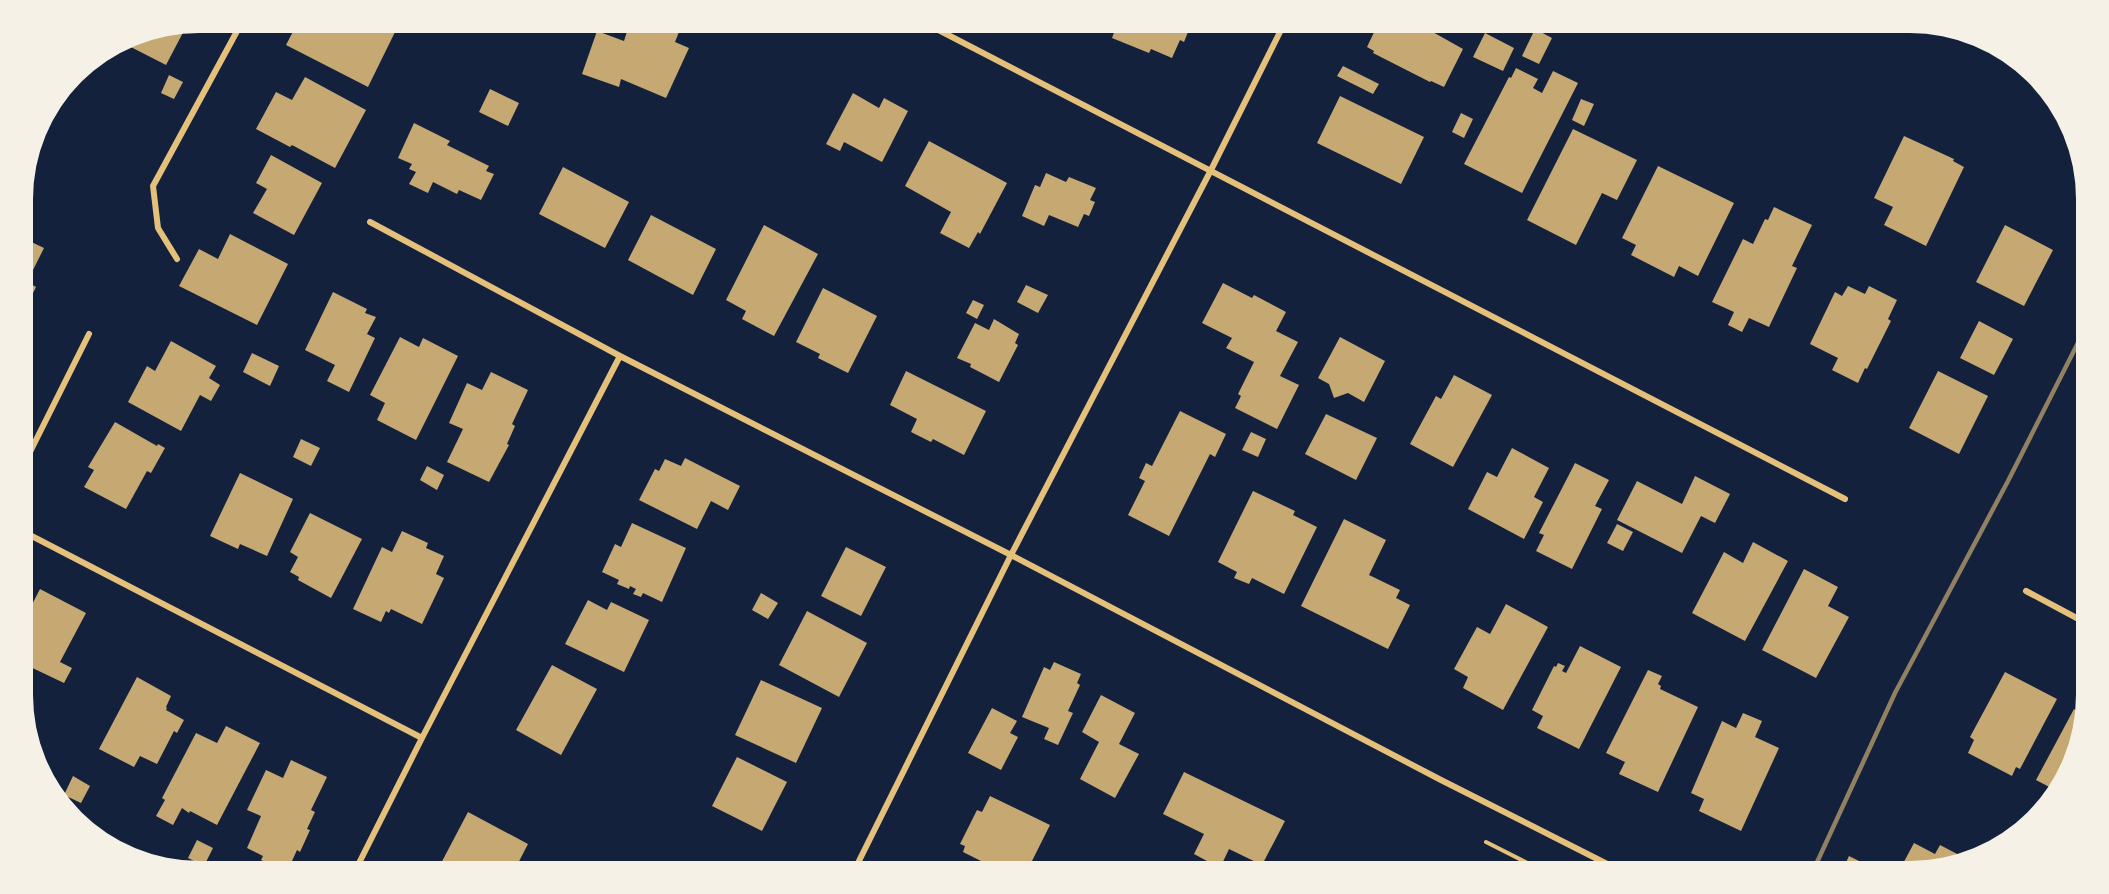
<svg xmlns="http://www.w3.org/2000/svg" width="2109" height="894" font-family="'Sofia Sans Condensed',sans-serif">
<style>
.building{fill:#c6a872}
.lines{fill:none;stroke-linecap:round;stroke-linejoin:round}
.path{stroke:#e5c07b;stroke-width:4}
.minor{stroke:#e5c07b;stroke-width:6}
.rail{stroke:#918062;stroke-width:4.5}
</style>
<rect width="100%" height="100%" fill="#14213d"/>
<path class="building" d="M298,22H381L396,30L368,87L286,45Z
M630,22L648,27L650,22H670L681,27L675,42L689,48L666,98L621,79L619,87L582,74L597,31L624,41Z
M1118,22H1192L1184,42L1180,40L1172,58L1151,49L1149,53L1112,38Z
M1379,22H1415L1463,49L1444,87L1431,81L1430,82L1373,53L1374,51L1367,47Z
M187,25L166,65L121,42L132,36Z
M1535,29L1552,38L1539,64L1522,56Z
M1485,33L1514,48L1503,71L1473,57Z
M1343,66L1379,84L1373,94L1337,76Z
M1516,68L1538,79L1533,88L1542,93L1553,71L1578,83L1522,193L1464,164L1509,77L1511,78Z
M169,75L183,82L174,99L161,93Z
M305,77L366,110L335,168L292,145L290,147L256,129L276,92L292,100Z
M490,89L519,103L508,126L479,112Z
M853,93L879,108L884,98L908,111L882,162L844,142L840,151L826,144Z
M1340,96L1424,137L1401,184L1317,143Z
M1581,99L1594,104L1584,126L1572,120Z
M1461,113L1473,119L1464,138L1452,132Z
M414,123L450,141L447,145L489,166L486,171L494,174L481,200L459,190L457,194L433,182L428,193L409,184L416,172L409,169L412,164L398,158Z
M1573,129L1637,160L1617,200L1602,193L1576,245L1527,220Z
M1904,136L1954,159L1953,161L1964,167L1926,246L1884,225L1893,207L1874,198Z
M929,141L1007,183L980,234L978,232L969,248L940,233L951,212L905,186Z
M271,155L322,183L294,235L253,213L267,189L256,183Z
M1658,166L1734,203L1698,276L1679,266L1674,277L1631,255L1636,245L1622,238Z
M563,167L629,202L605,248L539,214Z
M1046,173L1066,182L1069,177L1096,188L1090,200L1095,202L1089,216L1084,214L1078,227L1049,215L1044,226L1022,216L1035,185L1040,187Z
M1774,207L1812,225L1792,266L1797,268L1769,327L1749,318L1742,332L1728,325L1734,312L1712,302L1743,239L1753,244L1765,219L1768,220Z
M651,215L716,249L693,295L628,260Z
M764,225L818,254L774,336L742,319L746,311L726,300Z
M2005,225L2053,250L2024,306L1976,282Z
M230,234L288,264L257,325L179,286L199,249L218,259Z
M23,238L44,248L28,280L30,281L29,283L36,287L23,313Z
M1223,283L1252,298L1254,295L1286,312L1276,331L1298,342L1280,376L1299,385L1277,429L1235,408L1241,396L1238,394L1254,362L1226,348L1232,338L1202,323Z
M1026,285L1048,295L1038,313L1017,302Z
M1848,286L1865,294L1869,286L1897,300L1888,319L1891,321L1867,369L1865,368L1858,383L1832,370L1838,358L1810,344L1835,292L1842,296Z
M823,288L877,316L848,373L818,358L820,354L796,342Z
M333,292L367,309L365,313L376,317L367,334L375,338L349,392L327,381L335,365L305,350Z
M973,300L984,305L977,319L966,313Z
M994,319L1019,334L1015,343L1018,345L999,382L970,367L971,364L957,358L975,323L989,330Z
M1979,321L2013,339L1994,375L1960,358Z
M400,337L419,347L423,338L458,356L416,440L377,420L385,403L370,395Z
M1340,337L1385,361L1364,402L1348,393L1334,398L1329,384L1318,378Z
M171,341L216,366L209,378L220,385L211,401L200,395L181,431L128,402L147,366L155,371Z
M252,353L279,366L270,386L243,372Z
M906,371L986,411L964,455L933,439L931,442L911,432L917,419L890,405Z
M1938,371L1988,396L1959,454L1909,428Z
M491,372L528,390L512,424L515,426L507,444L509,445L489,482L447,462L463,429L449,423L467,383L482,390Z
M1454,375L1492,395L1453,467L1410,444L1436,396L1441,399Z
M1180,411L1226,434L1215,457L1210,454L1169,536L1128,515L1145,481L1139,478L1146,463L1152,466Z
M1326,414L1377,438L1356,480L1305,454Z
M115,422L157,446L158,444L165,448L151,473L147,471L126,509L84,487L94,470L88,467Z
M1251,432L1266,439L1258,457L1242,450Z
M301,439L320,448L311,466L293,457Z
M1512,448L1549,468L1534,497L1543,502L1524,539L1468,509L1487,472L1497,477Z
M685,458L740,486L728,510L711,501L697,529L639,500L655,469L659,471L665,459L681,466Z
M1575,463L1609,480L1595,506L1602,509L1572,569L1536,551L1544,535L1539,533Z
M427,466L444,475L437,490L420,480Z
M240,473L293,499L267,556L240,544L238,549L210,536Z
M1695,476L1730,494L1715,523L1701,516L1682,553L1617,520L1637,481L1682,504Z
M1253,491L1295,511L1293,515L1317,527L1284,594L1252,578L1249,584L1234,578L1237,572L1218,562Z
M310,513L362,539L331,598L298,580L299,577L290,572L298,557L290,552Z
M1344,519L1386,540L1369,575L1400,590L1396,598L1410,605L1388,649L1301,606Z
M632,523L686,548L662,602L643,593L641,597L633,594L636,589L630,586L629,589L617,584L619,580L602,572L615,544L621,547Z
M1617,524L1633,532L1623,551L1607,543Z
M402,531L428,543L426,548L444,556L436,574L444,578L422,624L391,609L389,613L386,611L381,622L353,609L382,547L392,552Z
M1753,542L1788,561L1745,641L1692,613L1724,552L1743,563Z
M846,547L886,567L861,616L821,596Z
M1804,569L1838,587L1828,606L1849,617L1816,678L1762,650Z
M40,589L86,613L60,662L72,668L64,683L24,664V620Z
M761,593L778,603L768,619L752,610Z
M588,600L607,610L611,602L649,620L624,672L565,644Z
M1506,604L1548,627L1503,710L1463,688L1468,677L1454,669L1477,627L1490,634Z
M807,611L867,643L839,697L779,665Z
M1580,646L1621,667L1579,749L1537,728L1543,716L1532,710L1554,666L1556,667L1558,663L1565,666L1562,671L1566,673Z
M1054,662L1081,674L1077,683L1080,685L1068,711L1073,713L1058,745L1044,739L1049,728L1022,717L1044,667L1050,670Z
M552,665L597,689L561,755L516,730Z
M1648,670L1662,676L1658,684L1661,686L1660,689L1698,707L1658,792L1619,774L1625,762L1606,753Z
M2005,672L2057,699L2020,769L2016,767L2012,776L1968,753L1974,740L1970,737Z
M137,677L171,696L166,707L167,708L166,710L184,720L177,733L174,731L157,764L140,756L134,767L99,749Z
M761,680L822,708L796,763L735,735Z
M24,688L33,693L24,712Z
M1101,695L1135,713L1119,744L1139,754L1115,798L1080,779L1099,742L1082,732Z
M992,708L1017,721L1010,733L1018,737L1001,770L968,753Z
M2074,709L2083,714L2073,762L2057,791L2036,780Z
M1743,713L1762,721L1755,737L1779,748L1741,831L1699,811L1704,799L1691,793L1722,721L1736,728Z
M226,726L260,743L217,825L190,811L189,813L182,808L173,825L156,816L165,800L162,798L196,733L217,743Z
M737,757L787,782L762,831L712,806Z
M291,760L327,777L311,810L315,812L307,829L310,830L300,852L297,850L288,870L270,862L269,864L261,860L263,856L247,848L261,816L247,810L266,770L283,778Z
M1184,772L1285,821L1262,865L1229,849L1220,868L1194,854L1204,834L1163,814Z
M73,776L90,786L81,803L64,795Z
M990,796L1050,825L1027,871H985L982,870L985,863L963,852L965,846L960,844L977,810L982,812Z
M468,812L528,844L514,871H443L438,869Z
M197,840L213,848L204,866L188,858Z
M1914,843L1935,854L1940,845L1963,857L1922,871H1899Z
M1849,856L1863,863L1860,871H1842Z
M1286,862L1304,871H1282Z"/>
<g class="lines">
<path class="path" d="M1486,842L1543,871"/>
<path class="minor" d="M923,22L1845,499
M370,222L620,356L1011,555L1441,780L1621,871
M177,259L158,228L153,186L242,22
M24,464L89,334
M24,532L422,738
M2026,591L2086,623
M355,871L422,738L620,356
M854,871L1011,555L1211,170L1285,22"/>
<path class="rail" d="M1813,871L1895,693L2008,481L2085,329"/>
</g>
<path d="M0 0H2109V894H0ZM199 33H1910A166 166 0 0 1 2076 199V695A166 166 0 0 1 1910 861H199A166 166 0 0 1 33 695V199A166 166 0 0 1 199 33Z" fill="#f6f1e7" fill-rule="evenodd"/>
</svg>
